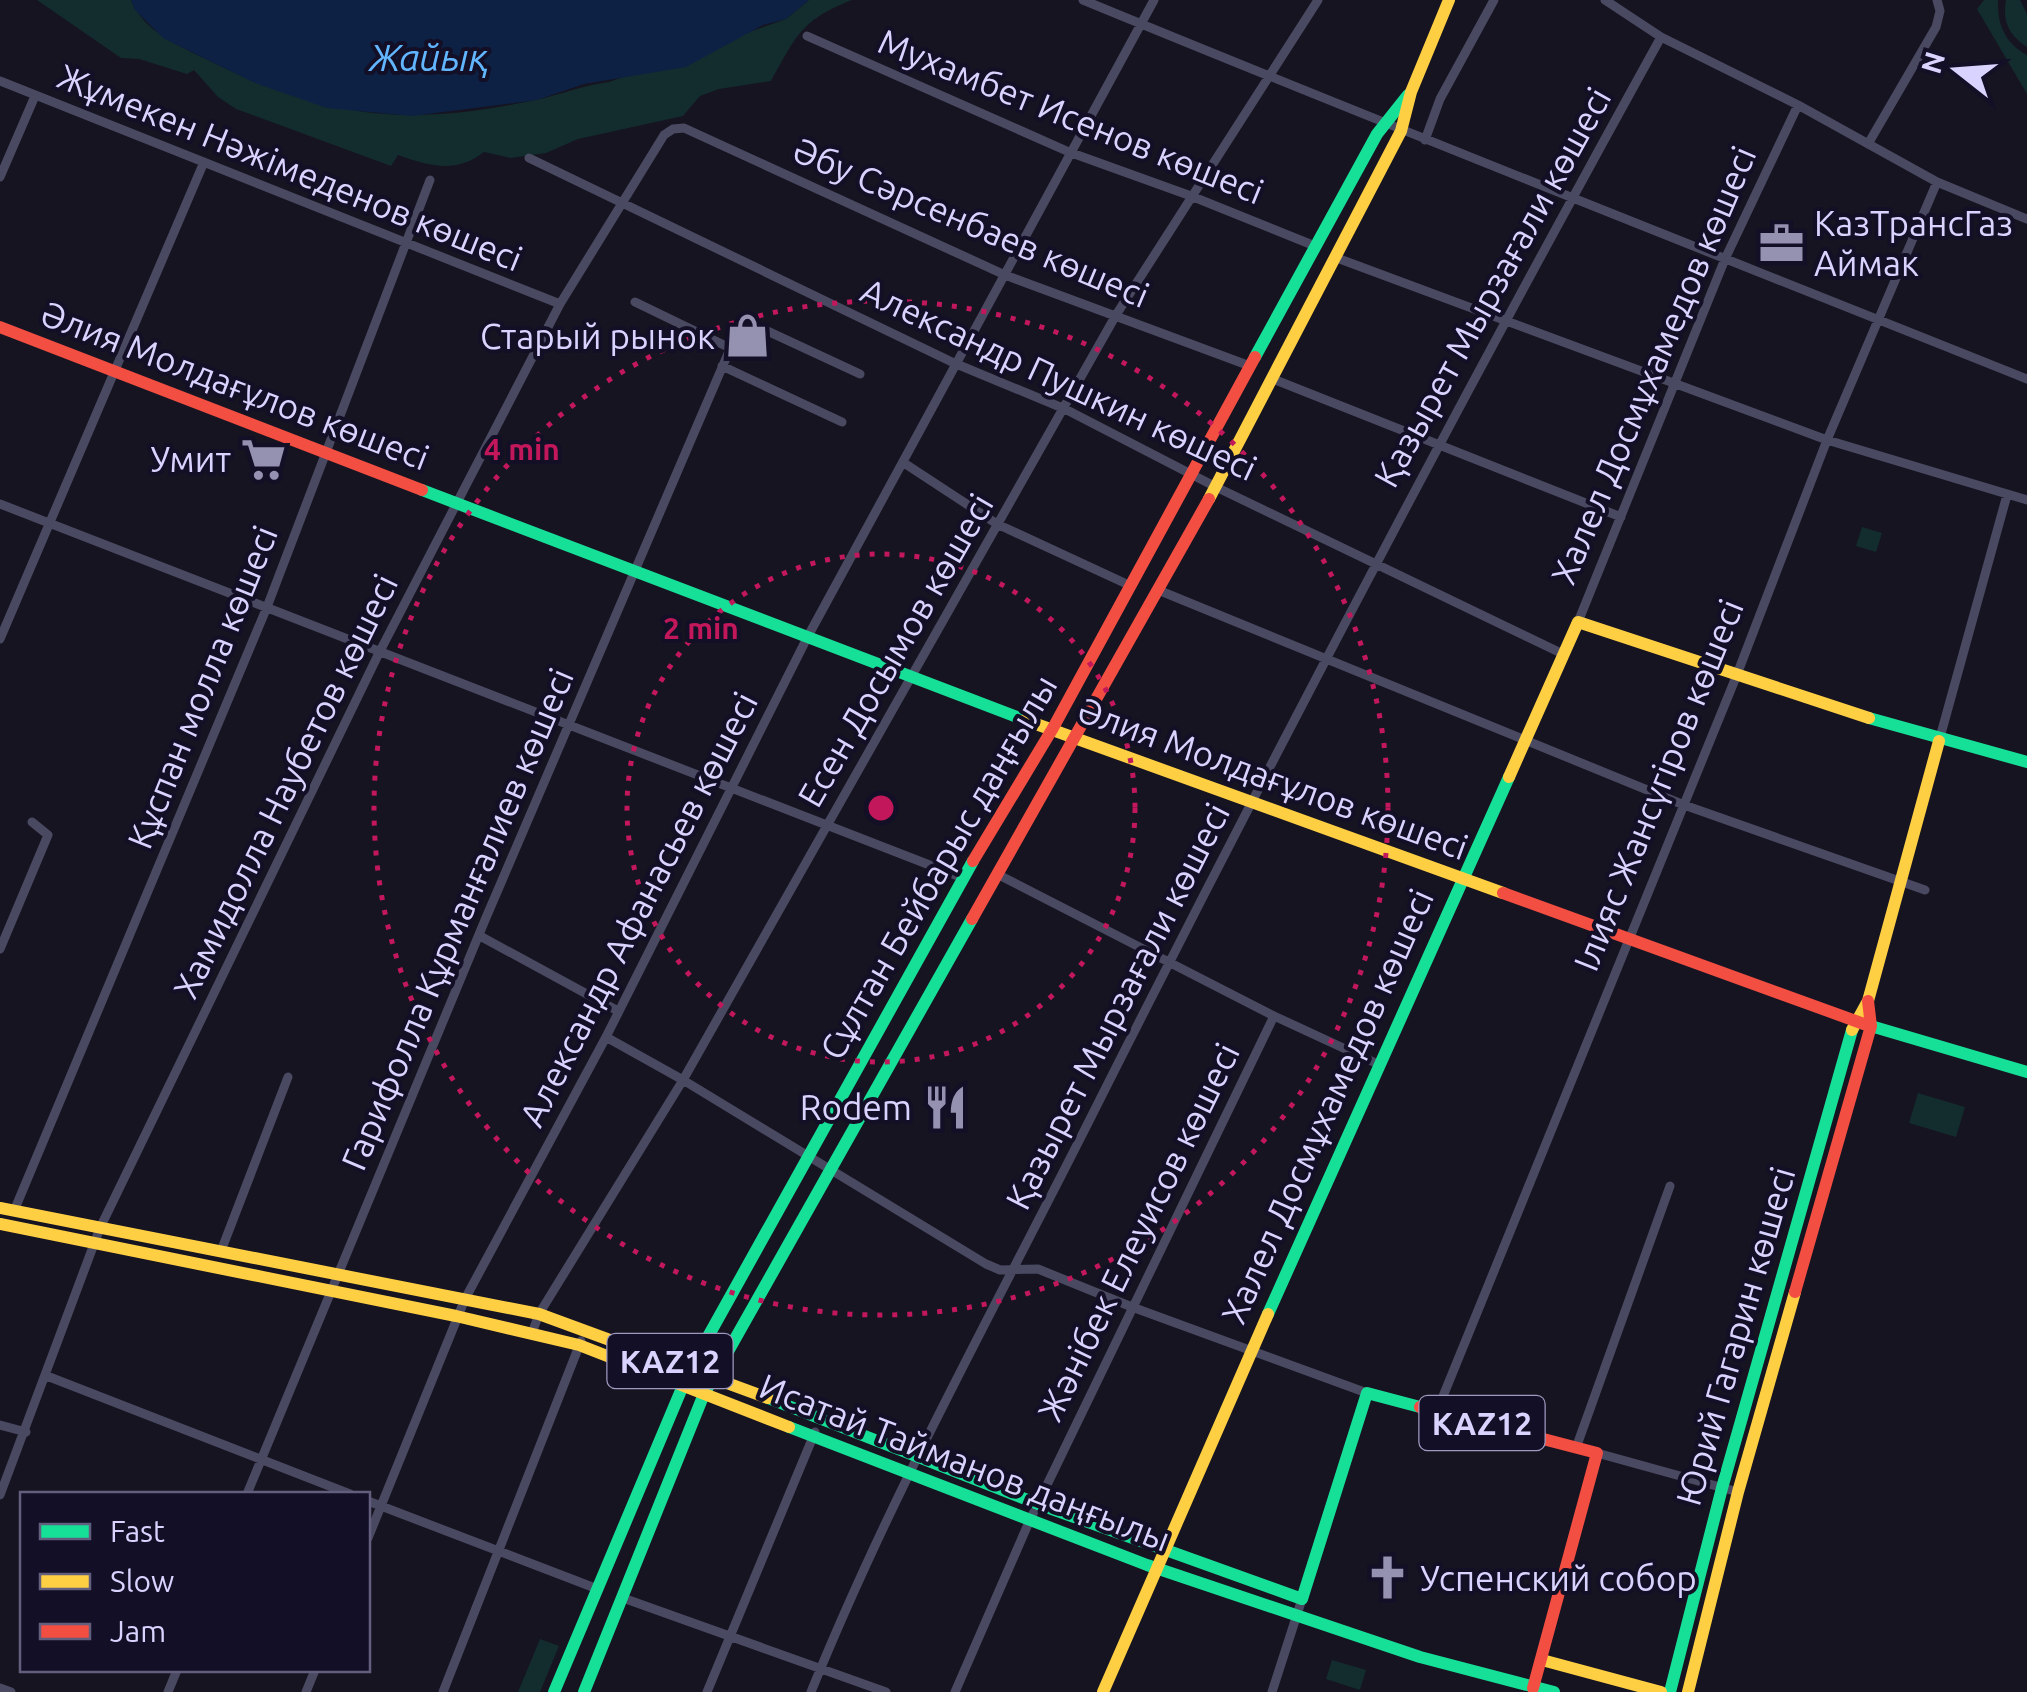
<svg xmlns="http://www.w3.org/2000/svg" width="2027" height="1692" font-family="Ubuntu,sans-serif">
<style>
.green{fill:#132c2d}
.water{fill:#0d2144}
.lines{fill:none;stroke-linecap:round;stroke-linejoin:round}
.street{stroke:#4a4962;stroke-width:9}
.fast{stroke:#16e098;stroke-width:12}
.slow{stroke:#ffcf43;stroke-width:12}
.jam{stroke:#f24e42;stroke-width:12}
.ring{fill:none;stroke:#c2185b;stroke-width:5;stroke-dasharray:5 10}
.labels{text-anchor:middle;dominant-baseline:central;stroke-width:8;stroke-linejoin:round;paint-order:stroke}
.shield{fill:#130f26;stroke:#9e99be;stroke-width:2.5}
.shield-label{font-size:32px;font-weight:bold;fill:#d9d4ff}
.street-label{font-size:35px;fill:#d9d4ff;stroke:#130f26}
.poi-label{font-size:35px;fill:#d9d4ff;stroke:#130f26;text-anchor:end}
.water-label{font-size:38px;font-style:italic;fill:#62b6ff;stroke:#130f26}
.centre{fill:#c2185b;stroke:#130f26;stroke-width:5}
.ring-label{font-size:30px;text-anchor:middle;font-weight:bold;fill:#c2185b;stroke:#130f26;stroke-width:8;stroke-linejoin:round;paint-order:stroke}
</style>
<rect width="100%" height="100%" fill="#161421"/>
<path class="green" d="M37,0H131C143,31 179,46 208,60C325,118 406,128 535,100C560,95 583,85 609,82L786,19L809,0H852C801,20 797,35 771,81L719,89L700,96L683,116L578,139L546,153L511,158L484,152C456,174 429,166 398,155L391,166L236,109L218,97L194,70L187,74L139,59L121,58Z
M1984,0H1998C1997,24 2005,43 2027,55V94L1977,9Z
M2006,0H2020L2027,14V47C2009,36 2002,21 2006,0Z
M1862,527L1882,533L1876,552L1856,546Z
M1918,1093L1965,1107L1956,1137L1909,1123Z
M540,1639L559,1646L540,1692H518Z
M1332,1660L1366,1670L1360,1690L1326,1679Z"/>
<path class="water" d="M131,0H809L786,19L763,25L686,67L584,84L537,100L412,116L327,108L255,83L163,38L135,10Z"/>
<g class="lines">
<path class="street" d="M1083,0C1396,129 1712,253 2027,379
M1605,0L1661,37L1798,105L1937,182L2027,219
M807,36L1069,152L1191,196L1315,246
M0,81L560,304
M1425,140L1440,99L1494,0
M1868,144L1936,27L1940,11L1937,0
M529,158L954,363L1065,409L1216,487L1563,654
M0,177L35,96
M1337,258L1827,440L2027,500
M635,302L730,348
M722,366L842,422
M1273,379L1621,517
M904,463L997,524L1131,586
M0,504L963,878
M1158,590L1684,805L1925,890
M1578,622L1725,259L1798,105
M0,639L204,162
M1939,741L2007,495
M997,874L1274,1016L1380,1065
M480,936L618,1011
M0,949L48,835L32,822
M606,1037L683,1080L986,1264L1000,1270L1038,1269L1132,1307L1367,1393
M14,1211L267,607L430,180
M221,1251L288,1077
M532,1333L539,1314L683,1080L1116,315L1318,0
M47,1376L350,1494
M1437,1411L1736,677L1827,440L1937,182
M0,1425L26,1432
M1576,1448L1670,1186
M1597,1453L1738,1492
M247,1494L485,920L739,328L750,323L860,374
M0,1495L100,1228L379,653L560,304L664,135L673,129L684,128L1005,275L1250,366
M368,1501L595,1588
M368,1538L465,1299L606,1037L807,638L1154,0
M623,1598L886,1692
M0,1688L11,1692
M168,1692L177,1670
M306,1692L315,1670
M443,1692L581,1341
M707,1692L815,1432
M811,1692C889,1499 991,1315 1085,1129C1270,761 1462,397 1661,37
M955,1692L1029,1522L1274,1016
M1272,1692L1302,1599"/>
<path class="fast" d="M1255,357L1377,134L1408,95
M422,490L1025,720
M1869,718L2027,762
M1864,1024L2027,1072
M1268,1314L1509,777
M768,1398L1038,1504L1302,1599L1367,1393L1420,1407
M789,1427L1147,1565L1420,1657L1554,1692
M554,1692L690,1369L973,861
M584,1692L704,1394L972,919
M1670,1692L1722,1488L1852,1030"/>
<path class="slow" d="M1209,499L1401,131L1411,92L1449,0
M1025,720L1503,893
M1509,777L1578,622L1869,718
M1852,1030L1868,1001L1939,741
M0,1208L539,1314L768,1398
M0,1224L456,1316L579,1345L789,1427
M1542,1660L1661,1692
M1103,1692L1268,1314
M1688,1692L1738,1492L1795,1292"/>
<path class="jam" d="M0,327L422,490
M973,861L1053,728L1255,357
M1503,893L1864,1024
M972,919L1209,499
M1795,1292L1871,1026L1868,1001
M1420,1407L1597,1453L1533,1688"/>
</g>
<g class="ring">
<circle cx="881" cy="808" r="254"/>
<circle cx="881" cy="808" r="507"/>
</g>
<defs>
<symbol id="office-bare" viewBox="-9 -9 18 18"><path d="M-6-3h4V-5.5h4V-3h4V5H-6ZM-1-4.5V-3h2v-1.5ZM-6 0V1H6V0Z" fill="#9591b1" stroke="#130f26" stroke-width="2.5" paint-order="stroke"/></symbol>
<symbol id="shop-bare" viewBox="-9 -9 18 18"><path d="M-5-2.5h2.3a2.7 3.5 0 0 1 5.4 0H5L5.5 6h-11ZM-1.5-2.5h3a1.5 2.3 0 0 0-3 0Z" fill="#9591b1" stroke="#130f26" stroke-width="2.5" paint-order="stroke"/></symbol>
<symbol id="supermarket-bare" viewBox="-9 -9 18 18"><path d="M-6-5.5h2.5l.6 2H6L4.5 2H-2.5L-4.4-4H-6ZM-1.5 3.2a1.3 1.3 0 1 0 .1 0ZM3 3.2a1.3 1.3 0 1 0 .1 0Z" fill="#9591b1" stroke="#130f26" stroke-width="2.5" paint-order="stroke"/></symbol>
<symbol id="restaurant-bare" viewBox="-9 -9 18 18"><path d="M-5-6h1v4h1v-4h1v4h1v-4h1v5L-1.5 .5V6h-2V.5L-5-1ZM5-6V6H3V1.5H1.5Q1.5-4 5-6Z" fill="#9591b1" stroke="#130f26" stroke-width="2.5" paint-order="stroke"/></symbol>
<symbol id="church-bare" viewBox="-9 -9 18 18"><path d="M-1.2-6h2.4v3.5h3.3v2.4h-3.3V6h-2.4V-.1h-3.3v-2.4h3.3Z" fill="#9591b1" stroke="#130f26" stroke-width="2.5" paint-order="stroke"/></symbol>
</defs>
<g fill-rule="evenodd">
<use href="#office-bare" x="1750" y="212" width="63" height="63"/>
<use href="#shop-bare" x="716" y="304" width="63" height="63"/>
<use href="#supermarket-bare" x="232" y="428" width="63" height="63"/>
<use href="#restaurant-bare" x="914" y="1076" width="63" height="63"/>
<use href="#church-bare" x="1356" y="1546" width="63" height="63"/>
</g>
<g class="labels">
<g class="shield">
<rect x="607.5" y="1334" width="125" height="54" rx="8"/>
<rect x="1419.5" y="1396" width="125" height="54" rx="8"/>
</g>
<g class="shield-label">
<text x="670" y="1361">KAZ12</text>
<text x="1482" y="1423">KAZ12</text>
</g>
<g class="street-label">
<text transform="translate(1071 116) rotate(22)">Мухамбет Исенов көшесі</text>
<text transform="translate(290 167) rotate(22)">Жұмекен Нәжімеденов көшесі</text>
<text transform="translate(971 222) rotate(23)">Әбу Сәрсенбаев көшесі</text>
<text transform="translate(1492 287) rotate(-61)">Қазырет Мырзағали көшесі</text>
<text transform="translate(1653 365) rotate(-67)">Халел Досмұхамедов көшесі</text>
<text transform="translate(1059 379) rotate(25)">Александр Пушкин көшесі</text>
<text transform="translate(235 385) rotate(21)">Әлия Молдағұлов көшесі</text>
<text transform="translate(895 650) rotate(-60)">Есен Досымов көшесі</text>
<text transform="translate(202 687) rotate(-68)">Құспан молла көшесі</text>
<text transform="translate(1273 778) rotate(20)">Әлия Молдағұлов көшесі</text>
<text transform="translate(1658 785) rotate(-68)">Ілияс Жансүгіров көшесі</text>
<text transform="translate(285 786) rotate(-64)">Хамидолла Наубетов көшесі</text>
<text transform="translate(938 867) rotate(-60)">Сұлтан Бейбарыс даңғылы</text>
<text transform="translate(638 909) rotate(-63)">Александр Афанасьев көшесі</text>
<text transform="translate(457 919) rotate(-67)">Гарифолла Құрманғалиев көшесі</text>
<text transform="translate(1117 1006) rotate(-63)">Қазырет Мырзағали көшесі</text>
<text transform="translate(1327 1106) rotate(-66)">Халел Досмұхамедов көшесі</text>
<text transform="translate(1138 1232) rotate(-64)">Жәнібек Елеуисов көшесі</text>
<text transform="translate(1735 1336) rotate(-74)">Юрий Гагарин көшесі</text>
<text transform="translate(965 1462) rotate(21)">Исатай Тайманов даңғылы</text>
</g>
<g class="poi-label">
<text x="1814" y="223" text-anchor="start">КазТрансГаз<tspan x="1814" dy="40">Аймак</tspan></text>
<text x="715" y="336">Старый рынок</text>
<text x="231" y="459">Умит</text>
<text x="912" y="1107">Rodem</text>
<text x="1420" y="1578" text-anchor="start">Успенский собор</text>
</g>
<g class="water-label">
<text x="429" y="57">Жайық</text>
</g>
</g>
<circle cx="881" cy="808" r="15" class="centre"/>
<g class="ring-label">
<text x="522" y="460">4 min</text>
<text x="701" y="639">2 min</text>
</g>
<rect x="20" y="1492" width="350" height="180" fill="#130f26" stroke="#625e7d" stroke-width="2.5"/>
<rect x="40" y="1524" width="50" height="15" fill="#16e098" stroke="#625e7d" stroke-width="2.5"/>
<text x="110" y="1542" font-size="30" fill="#d9d4ff">Fast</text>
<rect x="40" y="1574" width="50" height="15" fill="#ffcf43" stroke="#625e7d" stroke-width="2.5"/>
<text x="110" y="1592" font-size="30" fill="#d9d4ff">Slow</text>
<rect x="40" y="1624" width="50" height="15" fill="#f24e42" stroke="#625e7d" stroke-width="2.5"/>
<text x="110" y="1642" font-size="30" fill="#d9d4ff">Jam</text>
<g transform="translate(1957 70) rotate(287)" stroke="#130f26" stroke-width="8" paint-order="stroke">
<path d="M0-8L18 38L0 25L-18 38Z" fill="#d9d4ff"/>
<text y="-15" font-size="28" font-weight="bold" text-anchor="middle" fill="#d9d4ff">N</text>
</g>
</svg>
